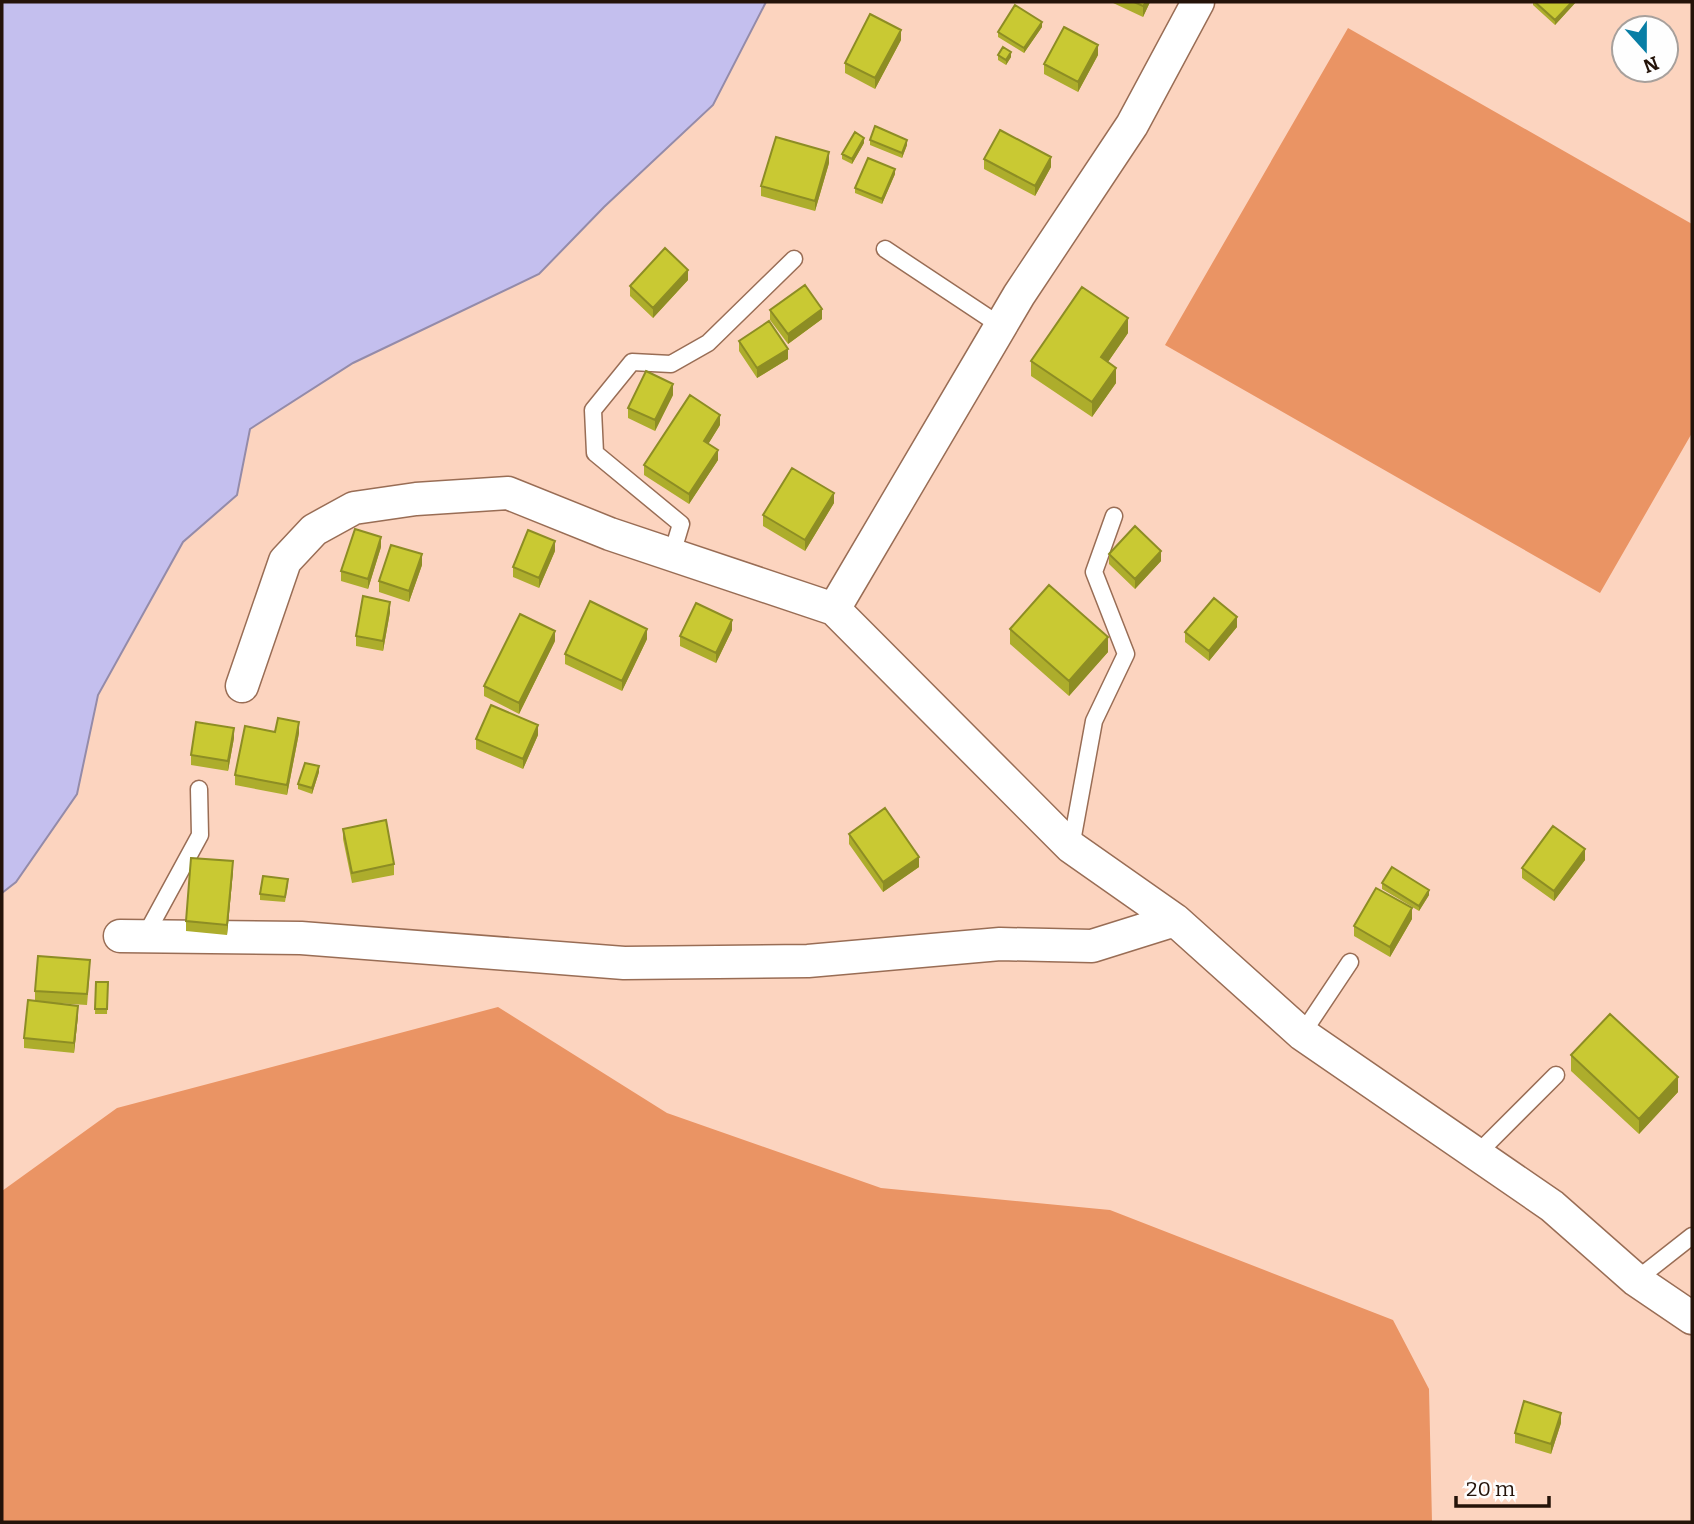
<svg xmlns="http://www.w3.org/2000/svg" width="1694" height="1524" font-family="Bitter,serif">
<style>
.green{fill:#ea9464}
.water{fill:#c4bfee;stroke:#948ba9;stroke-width:2}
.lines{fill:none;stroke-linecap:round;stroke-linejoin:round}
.service-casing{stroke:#996d55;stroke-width:19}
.minor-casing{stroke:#996d55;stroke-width:35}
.service{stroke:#fff;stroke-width:16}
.minor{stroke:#fff;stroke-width:32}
.wall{fill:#adad2c}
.shaded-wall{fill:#8d8d24}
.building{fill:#c9c933;stroke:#8d8d24;stroke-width:2}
</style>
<rect width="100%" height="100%" fill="#fcd4bf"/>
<path class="green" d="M1348,28L1692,224V433L1600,593L1165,345Z
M498,1007L667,1113L881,1188L1110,1210L1393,1320L1429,1389L1432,1522H2V1191L117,1108Z"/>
<path class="water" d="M2,2H766L713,105L604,207L539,274L353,363L250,429L237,495L183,542L98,695L77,794L16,882L2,893Z"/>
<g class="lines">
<defs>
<path id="service" d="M885,249L1001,326
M672,554L681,524L595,453L593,410L632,362L671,364L708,343L794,259
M1071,847L1094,721L1126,654L1094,572L1114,516
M145,936L200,835L199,789
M1302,1034L1350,962
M1478,1153L1556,1075
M1636,1280L1692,1236"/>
<path id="minor" d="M1198,2L1132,125L1019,295L834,609L1071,847L1175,920L1302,1034L1552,1206L1636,1280L1692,1318
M242,686L285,561L314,530L354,508L416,499L508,493L610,534L834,609
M120,936L301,938L624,963L808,961L1000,944L1092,946L1175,920"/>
</defs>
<use href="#service" class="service-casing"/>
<use href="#minor" class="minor-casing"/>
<use href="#service" class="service"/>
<use href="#minor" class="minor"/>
</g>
<path class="wall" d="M1111,2H1150L1143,17Z
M1533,2H1576L1555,25L1533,5Z
M1042,27L1024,53L998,37V32Z
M901,40L875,89L845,73V63Z
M998,55L1011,57L1006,65L998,60Z
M1098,55L1078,92L1044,74V64Z
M870,140L907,145L902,158L870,145Z
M864,143L852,164L842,159V154Z
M984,159L1051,167L1035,196L984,169Z
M829,163L815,211L761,196V186Z
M895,174L882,204L855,193V188Z
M688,280L653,318L630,296V286Z
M770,310L822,319L788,344L770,320Z
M1128,333L1108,362L1116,383L1092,417L1031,376V361Z
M739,341L788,359L757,378L739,351Z
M673,395L655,431L628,418V408Z
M720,425L708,444L718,460L689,504L644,475V465Z
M834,503L805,551L763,526V515Z
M381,547L368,589L341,581V571Z
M555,551L539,588L513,577V567Z
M1109,554L1161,561L1135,589L1109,564Z
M422,565L409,602L379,592V581Z
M390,612L383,651L356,646V636Z
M1237,627L1209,661L1185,642V632Z
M1010,629L1108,652L1069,696L1010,644Z
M732,630L716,663L680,646V636Z
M647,639L622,691L565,664V654Z
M555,641L519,714L484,696V686Z
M275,732L299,733L287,795L235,785V775Z
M538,735L523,769L476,749V739Z
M234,738L228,771L191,765V755Z
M319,772L312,794L298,789V784Z
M343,829L394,864V875L352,883L343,839Z
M849,834L919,867L883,892L849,844Z
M1585,860L1554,901L1522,878V868Z
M233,871L227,935L186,931V921Z
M1382,883L1429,895L1419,911L1382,889Z
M288,885L285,902L260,900V894Z
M1412,919L1390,957L1354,936V926Z
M90,970L87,1005L39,1002L78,1016L74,1053L24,1048V1038L35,1001V991Z
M96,982H108L107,1014H95Z
M1571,1055L1678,1092L1639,1134L1571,1071Z
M1561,1423L1551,1454L1515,1443V1433Z"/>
<path class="shaded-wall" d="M1146,2H1150L1143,17V6Z
M1572,2H1576L1555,25V20Z
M1042,22V27L1024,53V48Z
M901,30V40L875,89V78Z
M1098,45V55L1078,92V82Z
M1011,52V57L1006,65V60Z
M864,138V143L852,164V159Z
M907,140V145L902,158V153Z
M829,152V163L815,211V201Z
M1051,157V167L1035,196V186Z
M895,169V174L882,204V199Z
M688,270V280L653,318V308Z
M822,309V319L788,344V334Z
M1128,318V333L1101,372V357Z
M788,349V359L757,378V368Z
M1116,368V383L1092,417V402Z
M673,384V395L655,431V420Z
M720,415V425L704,451V441Z
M718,450V460L689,504V494Z
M834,493V503L805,551V540Z
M381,537V547L368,589V579Z
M555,541V551L539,588V578Z
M1161,551V561L1135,589V579Z
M422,554V565L409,602V591Z
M390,602V612L383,651V641Z
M1237,617V627L1209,661V651Z
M732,620V630L716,663V653Z
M647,629V639L622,691V681Z
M555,631V641L519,714V703Z
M1108,637V652L1069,696V681Z
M299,722V733L287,795V785Z
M538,725V735L523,769V759Z
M234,728V738L228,771V761Z
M319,766V772L312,794V788Z
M1585,849V860L1554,901V891Z
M919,857V867L883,892V882Z
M233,861V871L227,935V925Z
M1429,890V895L1419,911V906Z
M1412,908V919L1390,957V947Z
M78,1006V1016L74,1053V1043Z
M1678,1077V1092L1639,1134V1119Z
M1561,1413V1423L1551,1454V1444Z"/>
<path class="building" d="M1134,2H1146L1143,6Z
M1535,2H1572L1555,20Z
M1015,5L1042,22L1024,48L998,32Z
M870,14L901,30L875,78L845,63Z
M1064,27L1098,45L1078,82L1044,64Z
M1003,47L1011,52L1006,60L998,55Z
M875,126L907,140L902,153L870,140Z
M1000,130L1051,157L1035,186L984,159Z
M855,132L864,138L852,159L842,154Z
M776,137L829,152L815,201L761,186Z
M868,158L895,169L882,199L855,188Z
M665,248L688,270L653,308L630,286Z
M805,285L822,309L788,334L770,310Z
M1082,287L1128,318L1101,357L1116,368L1092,402L1031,361Z
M769,321L788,349L757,368L739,341Z
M646,371L673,384L655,420L628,408Z
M690,395L720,415L704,441L718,450L689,494L644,465Z
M792,468L834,493L805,540L763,515Z
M1135,526L1161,551L1135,579L1109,554Z
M355,529L381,537L368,579L341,571Z
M528,530L555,541L539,578L513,567Z
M391,545L422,554L409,591L379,581Z
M1049,585L1108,637L1069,681L1010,629Z
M363,596L390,602L383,641L356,636Z
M1214,598L1237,617L1209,651L1185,632Z
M590,601L647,629L622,681L565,654Z
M696,603L732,620L716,653L680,636Z
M520,614L555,631L519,703L484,686Z
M491,705L538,725L523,759L476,739Z
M278,718L299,722L287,785L235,775L245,726L275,732Z
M196,722L234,728L228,761L191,755Z
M305,763L319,766L312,788L298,784Z
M885,808L919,857L883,882L849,834Z
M386,820L394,864L352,873L343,829Z
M1553,826L1585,849L1554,891L1522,868Z
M191,858L233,861L227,925L186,921Z
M1392,867L1429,890L1419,906L1382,883Z
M263,876L288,879L285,897L260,894Z
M1376,888L1412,908L1390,947L1354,926Z
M38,956L90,960L87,994L35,991Z
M96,982H108L107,1009H95Z
M28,1000L78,1006L74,1043L24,1038Z
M1610,1014L1678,1077L1639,1119L1571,1055Z
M1524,1401L1561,1413L1551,1444L1515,1433Z"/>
<rect width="1694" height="1524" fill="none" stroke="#241309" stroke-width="7"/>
<g transform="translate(1645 49) rotate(159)"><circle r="33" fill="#fefefe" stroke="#a7a09c" stroke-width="2"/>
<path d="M0-5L12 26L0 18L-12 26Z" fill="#087ea5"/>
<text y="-10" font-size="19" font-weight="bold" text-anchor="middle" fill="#241309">N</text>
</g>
<path d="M1456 1496v10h93v-10" fill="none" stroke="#241309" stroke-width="3.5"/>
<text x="1466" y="1496" font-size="21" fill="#241309" stroke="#fefefe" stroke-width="5" paint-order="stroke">20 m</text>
</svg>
